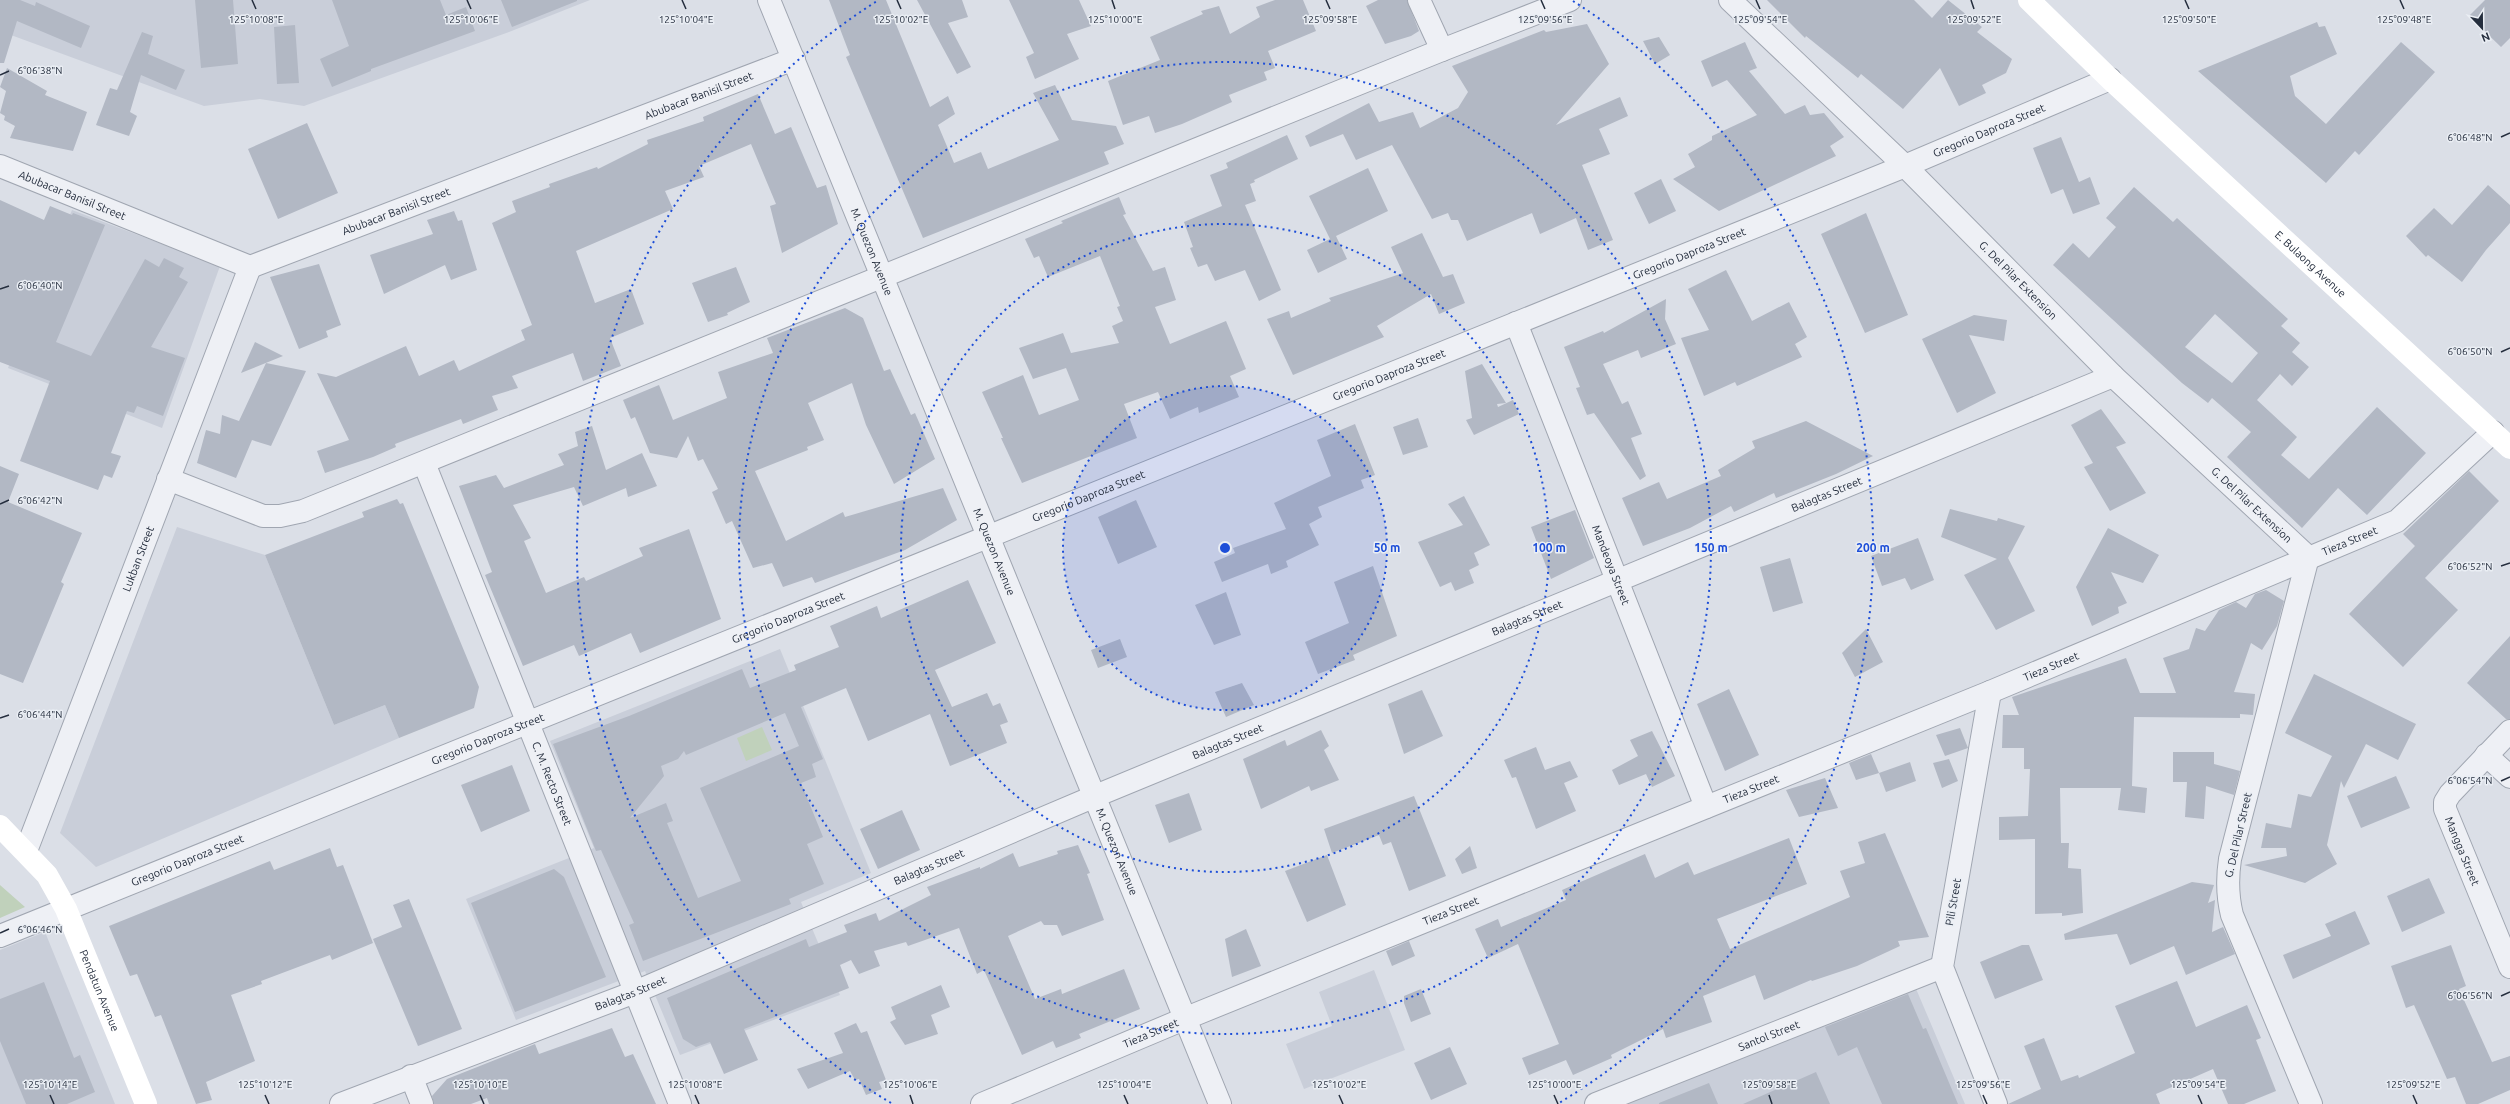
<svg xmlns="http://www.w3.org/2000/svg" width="2510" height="1104" font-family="Ubuntu,sans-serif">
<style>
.built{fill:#c9ced9}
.green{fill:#c0d1bb}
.building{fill:#b2b8c4;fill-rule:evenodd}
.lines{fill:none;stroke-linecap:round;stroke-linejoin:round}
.minor-casing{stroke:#a0a6b1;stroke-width:24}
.tertiary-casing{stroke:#a0a6b1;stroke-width:24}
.minor{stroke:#eef0f5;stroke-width:22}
.tertiary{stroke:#eef0f5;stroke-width:22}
.secondary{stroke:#fff;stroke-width:22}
.ticks{fill:none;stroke:#242d3d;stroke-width:1.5}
.ring{fill:none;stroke:#1d4ed8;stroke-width:2;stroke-dasharray:2 4}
.labels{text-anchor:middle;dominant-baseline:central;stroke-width:3;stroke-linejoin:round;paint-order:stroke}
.street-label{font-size:11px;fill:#242d3d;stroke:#eaeef4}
.ticks-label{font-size:10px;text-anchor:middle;fill:#242d3d;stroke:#eaeef4;stroke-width:3;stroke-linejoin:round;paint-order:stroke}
.centre{fill:#1d4ed8;stroke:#eaeef4;stroke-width:2}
.ring-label{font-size:12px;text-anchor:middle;font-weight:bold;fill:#1d4ed8;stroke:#eaeef4;stroke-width:3;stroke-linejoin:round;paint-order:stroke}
</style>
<rect width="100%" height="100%" fill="#dbdfe7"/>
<path class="built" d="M0,0H590L509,32L304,106L260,99L204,106L0,31Z
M72,210L220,266L162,428L8,368Z
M177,527L265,555L334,725L385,705L399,738L96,867L60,833Z
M780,649L871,873L801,902L840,995L680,1055L645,971L516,1020L466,899L594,848L550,741Z
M45,932L115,1104H0V950Z
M1374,970L1405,1050L1304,1089L1286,1044L1332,1026L1319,992Z
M1914,984L1965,1104H1625Z"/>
<path class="green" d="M762,727L772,750L746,761L737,738Z
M0,885L25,907L0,918Z"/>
<path class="building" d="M0,0H20L35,6L36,2L90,26L81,48L17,21L4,63H0Z
M195,0H233L238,64L201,68Z
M332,0H440L446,15L466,7L475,31L371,69V71L332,87L320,59L349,46Z
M501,0H577V1L512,27Z
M829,0H886L930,107L948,96L955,114L938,125L954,163L981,152L988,169L1059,140L1033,93L1055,85L1072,120L1116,126L1124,144L1104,152L1109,164L923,238L846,57L850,55Z
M917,0H962L968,17L948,23L971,67L957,74Z
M1009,0H1079L1091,26L1067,34L1079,59L1035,79L1026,57L1034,53Z
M1275,0H1303L1316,31L1268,51L1275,68L1264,72L1267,80L1229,95L1232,102L1182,124L1155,133L1149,116L1123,125L1108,81L1160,60L1150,37L1203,14L1201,11L1219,6L1230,34L1260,17L1256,7Z
M1378,0H1407L1419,31L1411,36L1385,44L1366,6Z
M1767,0H1914L1932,18L1948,0L1982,27L1977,32L2012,59L2006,73L1982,85L1986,93L1959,106L1940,68L1903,109L1861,74L1858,78L1806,36L1805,38Z
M2485,0H2510V38L2501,47L2469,16Z
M2317,22L2319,27L2325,26L2337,54L2290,76L2295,96L2326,124L2401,42L2435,72L2359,155L2355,151L2326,183L2198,71Z
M1587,24L1609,64L1556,125L1620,97L1628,116L1599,129L1610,154L1582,165L1613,240L1588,250L1576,218L1540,234L1532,213L1467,241L1458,220H1451L1448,213L1432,219L1392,145L1356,160L1343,134L1310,147L1305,136L1369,103L1379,122L1413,112L1420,128L1458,108L1468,92L1452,66L1544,30L1546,32Z
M295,25L299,83L277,84L274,27Z
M142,32L153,36L148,54L185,70L176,90L141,75L130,112L137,116L129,136L96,125L110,88L117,90Z
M1659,37L1670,55L1655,64L1643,41Z
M1745,42L1757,68L1749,71L1785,114L1805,105L1810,115L1824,113L1844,137L1830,146L1836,156L1719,211L1673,179L1695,167L1688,154L1712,140V136L1757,115L1727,80L1712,87L1701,61Z
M7,68L47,91L45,95L87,112L73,151L10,138L15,126L4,120L5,116L0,113L6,91L0,87Z
M758,94L775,134L791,127L817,188L826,185L838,224L782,253L770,206L776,204L751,144L699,166L704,177L665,191L673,209L576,251L595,303L631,289L644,324L610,338L621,366L583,381L573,353L512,376L518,388L492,396L498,410L463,424L461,419L395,444L396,447L373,457L325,473L317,451L349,440L317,373L336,377L406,346L419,376L454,360L459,371L525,340L521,330L532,325L492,223L516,212L512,201L550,187L549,184L597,167L598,169L648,144L647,140L704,121L703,117Z
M307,123L338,193L278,219L248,149Z
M1287,135L1298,159L1254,180L1255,182L1250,184L1256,201L1245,205L1281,290L1259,301L1245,270L1215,281L1207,264L1198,267L1190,248L1193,247L1184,222L1222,206L1210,175L1228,168L1226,163Z
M2061,137L2079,182L2090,177L2100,204L2073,214L2063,189L2051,194L2033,148Z
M1368,168L1388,211L1336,236L1347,259L1318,273L1307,250L1330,239L1309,196Z
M1661,179L1676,211L1649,224L1634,193Z
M2488,185L2510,205V223L2486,250L2462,282L2428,255L2426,257L2406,236L2434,208L2452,225Z
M2134,187L2173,222L2177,218L2288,319L2281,326L2300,343L2292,352L2309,367L2292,386L2280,374L2257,400L2297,437L2281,455L2309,479L2377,407L2426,453L2367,515L2338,488L2302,528L2227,457L2251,432L2212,398L2208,403L2182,383L2053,265L2073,243L2089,258L2116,227L2106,218ZM2215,314L2258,353L2232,383L2185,347Z
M1119,197L1126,214L1123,215L1153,271L1165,267L1176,300L1155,307L1170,344L1226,321L1246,369L1230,376L1239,397L1199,413L1198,407L1170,419L1158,392L1124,404L1137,438L1022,483L1001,438H1003L982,392L1023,375L1039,415L1079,400L1066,368L1033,379L1019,348L1063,333L1071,353L1119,343L1112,326L1123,321L1117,307L1120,306L1100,256L1048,277L1039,256L1034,258L1025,239L1063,223L1061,221Z
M0,200L44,220L50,206L72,215L73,213L105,225L56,342L91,356L145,259L159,267L164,258L184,268L179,277L188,282L151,347L185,358L163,416L137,406L134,413L127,411L111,453L121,456L112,478L104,475L98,490L20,461L50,381L0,362Z
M454,211L458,221L462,220L477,270L451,280L445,265L384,294L370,255L433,234L427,220Z
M1866,213L1908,315L1865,333L1821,234Z
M1422,233L1443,277L1453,274L1465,303L1439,314L1431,294L1377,326L1384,337L1293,375L1267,319L1289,311L1291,318L1331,301L1329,298L1403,273L1391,247Z
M319,264L341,325L326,331L328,337L299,349L270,277Z
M736,267L750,302L727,313L728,315L708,322L692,283Z
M1726,270L1752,321L1789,302L1807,337L1795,344L1802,357L1737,386L1735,382L1704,396L1681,338L1709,330L1688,289Z
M1666,299L1665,319L1676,344L1641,358L1638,350L1603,364L1622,404L1628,401L1642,434L1631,438L1646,476L1640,480L1594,413L1587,415L1576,388L1580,387L1564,347L1603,331L1604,333Z
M845,308L863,318L884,371L890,369L911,415L915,413L935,459L894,484L866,425L852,383L808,403L824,440L807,447L808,450L755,471L786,541L843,512L845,517L943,488L957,520L905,550L815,583L812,577L783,587L772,563L753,568L732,521L726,524L712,492L718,489L703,459L698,461L688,436L677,458L650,453L635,417L631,419L623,400L659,385L673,420L727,398L718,372L773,353L767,338Z
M1974,315L2007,320L2004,341L1969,335L1996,393L1957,413L1922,339Z
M255,342L283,356L241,373Z
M266,363L306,371L271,446L252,440L236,478L197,463L206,430L220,434L222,415L239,421Z
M1482,364L1506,403L1497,404L1498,407L1513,400L1519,414L1474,435L1466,420L1472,418L1465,371Z
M2101,409L2126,443L2116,447L2146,493L2110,511L2084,467L2093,463L2071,425Z
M1418,418L1428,447L1403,455L1393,427Z
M1806,421L1873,456L1836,474L1776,498L1774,493L1734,512L1731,506L1690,528L1643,546L1622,498L1659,482L1667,499L1721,476L1718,470L1755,448L1752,441Z
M1355,424L1375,475L1361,480L1364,488L1318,507L1322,517L1309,524L1319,545L1286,561L1288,567L1271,574L1268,564L1222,582L1214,562L1235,553L1233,548L1286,529L1274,503L1331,476L1317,440Z
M592,426L606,470L642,453L657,486L628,497L626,488L583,506L574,487L513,505L531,538L524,541L546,593L584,577L586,581L643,556L639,548L689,529L721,619L640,653L631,633L579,656L574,645L523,666L485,575L492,572L459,486L496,475L504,488L564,465L558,454L578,446L575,432Z
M0,466L19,474L8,502L82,533L61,582L64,584L23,683L0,674Z
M2469,471L2499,501L2425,578L2458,610L2403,667L2349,614L2415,546L2403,534Z
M1464,496L1490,545L1474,553L1479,565L1469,570L1474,583L1455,591L1451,582L1440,587L1418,542L1463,525L1448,504Z
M397,499L400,504L403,503L479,687L474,708L399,738L385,705L334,725L265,555L364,517L362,512Z
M1136,500L1157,547L1118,564L1098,517Z
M1950,509L1997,521L1998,518L2025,526L2008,558L2035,611L1996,630L1964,575L1997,559L1941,537Z
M1575,510L1594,558L1551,579L1531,527Z
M2108,528L2159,555L2143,583L2111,572L2127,603L2118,607L2119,613L2092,626L2076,587Z
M1918,538L1934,580L1911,590L1905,578L1882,586L1871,556Z
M1790,558L1803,603L1773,612L1760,567Z
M1373,566L1397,636L1353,655L1355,660L1318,674L1305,642L1349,623L1334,582Z
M968,580L996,643L935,670L952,707L987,693L993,706L1000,703L1008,722L1000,725L1007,743L950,766L930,714L868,741L846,688L801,707L823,759L812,764L816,777L801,783L823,837L807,844L824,884L789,899L791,904L643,961L629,925L634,923L601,850L596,851L553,744L629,716L742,669L750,688L796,670L794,665L839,647L830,626L877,606L881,618ZM785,713L799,746L700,788L741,881L698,898L667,823L673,821L666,803L630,818L664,776L661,766L678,759L684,751L686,755Z
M2266,590L2284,601L2277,626L2262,650L2251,643L2234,692L2255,694L2253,715L2240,714V718L2134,717L2132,786L2147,788L2145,813L2118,810L2121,788H2060L2061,843H2069L2068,868L2081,869L2083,913L2062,916V913L2035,914V839L1999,840V817L2028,816L2030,769H2024V748H2002L2003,715H2019L2012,697L2126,658L2140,693H2176L2163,658L2189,649L2196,628L2205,631L2219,610L2236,602L2246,608L2255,594Z
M1226,592L1241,635L1214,645L1195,605Z
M1866,629L1883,662L1855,677L1842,653Z
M2510,636V719H2506L2467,683Z
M1120,639L1127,657L1098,668L1091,650Z
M2314,674L2416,724L2398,760L2366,744L2344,788L2341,781L2327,845L2337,864L2305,883L2244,865L2287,856L2286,848H2261L2266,823L2291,828L2298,794L2311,797L2332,756L2285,733Z
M1242,683L1254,705L1226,717L1215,692Z
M1729,689L1759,755L1725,771L1697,704Z
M1422,690L1443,736L1404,754L1388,704Z
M1960,728L1968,748L1945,756L1936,735Z
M1321,730L1329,746L1324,750L1339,780L1311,791L1309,786L1261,809L1243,759L1285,740L1287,746Z
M1652,731L1675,776L1652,787L1646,774L1619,785L1612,770L1638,756L1630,740Z
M1536,747L1545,770L1570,761L1578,777L1564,783L1576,811L1536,829L1516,777L1512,778L1504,760Z
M2173,752H2214V764L2240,771L2234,795L2206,786L2204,819L2185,817L2187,782H2173Z
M1871,754L1879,773L1856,780L1849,763Z
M1949,759L1958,781L1942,788L1933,763Z
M1910,762L1916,781L1886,792L1879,773Z
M512,765L530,811L481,832L461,785Z
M2396,776L2410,808L2361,828L2347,796Z
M1825,778L1838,808L1799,817L1786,790Z
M1189,793L1202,830L1169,843L1155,805Z
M1414,796L1446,876L1409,891L1391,842L1383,845L1379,835L1332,853L1324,829Z
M902,810L920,850L878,869L860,829Z
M1885,833L1929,937L1898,941L1900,946L1857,966L1812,981L1811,980L1764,1000L1755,975L1703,996L1712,1022L1666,1038L1663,1029L1611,1055L1612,1058L1573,1075L1566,1060L1529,1075L1522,1058L1559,1044L1518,944L1488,958L1475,929L1498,919L1501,927L1566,900L1562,890L1645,854L1655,878L1688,862L1694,875L1789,838L1807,884L1717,919L1730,949L1850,897L1840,871L1865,863L1858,842Z
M1078,845L1090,873L1087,874L1104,920L1062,936L1057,925H1044L1041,921L1008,936L1035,999L1061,989L1062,994L1124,969L1140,1009L1079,1034L1081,1038L1056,1048L1053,1041L1022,1055L984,970L977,974L959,928L908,946L906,942L874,951L880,966L859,974L851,960L840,965L849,988L744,1029L758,1060L724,1074L710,1042L696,1047L683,1039L667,998L806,939L809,947L847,932L844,925L876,913L879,921L931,895L927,887L980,867V869L1013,853L1019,867L1058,854L1057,851Z
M1470,846L1477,868L1462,874L1455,859Z
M330,848L337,867L343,865L373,943L332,960L330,955L261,981L262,984L231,995L255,1061L206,1082L212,1100L196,1104L161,1015L155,1017L137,974L130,976L109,926L270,861L274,870Z
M1327,855L1346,905L1307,922L1285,871Z
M554,869L564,877L606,977L515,1012L471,903Z
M2429,878L2445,913L2402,932L2387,896Z
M2192,882L2214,885L2208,903L2215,900L2212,932L2223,927L2235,954L2186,975L2174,946L2130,965L2117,934L2065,940L2064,934Z
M409,899L462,1029L418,1046L373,939L402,927L393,905Z
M2355,911L2370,944L2293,979L2283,955L2331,936L2325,924Z
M1246,929L1261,966L1232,977L1225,939Z
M1409,941L1415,956L1392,966L1386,951Z
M2022,945H2029L2043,980L1995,999L1980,962Z
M2451,945L2466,986L2459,989L2492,1062L2510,1056V1090L2478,1104H2466L2455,1077L2447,1079L2414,1005L2406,1008L2391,966Z
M2177,981L2196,1027L2247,1005L2261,1038L2256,1040L2276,1091L2244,1104H2228L2213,1069L2156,1094L2160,1104H2008L2041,1089L2024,1046L2044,1038L2061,1081L2078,1075L2079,1078L2135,1053L2115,1006Z
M44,982L74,1058L80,1055L95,1092L67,1104H26L0,1041V999Z
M941,985L950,1007L931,1015L938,1034L905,1045L890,1022L896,1019L891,1007Z
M1421,989L1431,1014L1411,1022L1404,1003V996Z
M1908,994L1923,1029L1926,1028L1958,1104H1882L1857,1047L1838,1056L1825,1027Z
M856,1023L861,1033L867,1031L886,1080L879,1082L882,1089L866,1095L859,1079L855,1080L850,1071L808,1089L797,1069L843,1053L834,1033Z
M612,1028L625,1057L633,1054L656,1104H489L487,1098L471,1104H434L432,1096L447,1079L535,1044L539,1054Z
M1450,1047L1467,1084L1431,1100L1414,1063Z
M1816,1072L1830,1104H1743Z
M1709,1083L1718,1104H1659V1103Z"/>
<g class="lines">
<defs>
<g id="minor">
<path d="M1419,0L1442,50"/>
<path id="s1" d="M1730,0L1905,166L2113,376L2308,557L2230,859C2227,879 2227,895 2232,915L2311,1104"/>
<path id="s2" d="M0,166L250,267L794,59"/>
<path id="s3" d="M1516,323L1706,807"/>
<path id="s4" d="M424,463L680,1104"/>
<path d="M168,479L263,516H280L303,511L1442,50L1570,0"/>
<path d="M1990,692L1942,967L1996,1104"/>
<path id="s5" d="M2510,731L2450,794L2445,802V809L2510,967"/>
<path d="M2486,755L2510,777"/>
<path id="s6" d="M26,851L250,267"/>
<path d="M411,1076L422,1104"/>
<path id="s7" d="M341,1104L635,992L1093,797L2113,376"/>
<path id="s8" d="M982,1104L1184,1019L1990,692L2397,521L2493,432"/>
<path id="s9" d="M1596,1104L1942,967"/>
</g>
<g id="tertiary">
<path id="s10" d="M769,0L1220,1104"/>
<path id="s11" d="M0,936L1905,166L2110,79"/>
</g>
</defs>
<use href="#minor" class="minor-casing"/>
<use href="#tertiary" class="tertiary-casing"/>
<use href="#minor" class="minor"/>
<use href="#tertiary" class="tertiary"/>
<g class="secondary">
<path id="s12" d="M2029,0L2110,79L2510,448"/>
<path id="s13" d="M0,826L47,875L66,909L146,1104"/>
</g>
</g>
<path class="ticks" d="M252,0L256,9M467,0L471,9M682,0L686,9M897,0L901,9M1112,0L1115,9M1326,0L1330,9M1541,0L1545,9M1756,0L1760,9M1971,0L1974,9M2185,0L2189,9M2400,0L2404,9M0,75L9,71M2501,137L2510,133M0,289L9,286M2501,352L2510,348M0,504L9,500M2501,566L2510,563M0,718L9,715M2501,781L2510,777M0,933L9,929M2501,996L2510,992M50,1095L54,1104M265,1095L269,1104M480,1095L484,1104M695,1095L699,1104M910,1095L913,1104M1124,1095L1128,1104M1339,1095L1343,1104M1554,1095L1558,1104M1769,1095L1772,1104M1983,1095L1987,1104M2198,1095L2202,1104M2413,1095L2417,1104"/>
<circle cx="1225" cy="548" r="162" fill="#1d4ed8" fill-opacity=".12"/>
<g class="ring">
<circle cx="1225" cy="548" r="162"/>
<circle cx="1225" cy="548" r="324"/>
<circle cx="1225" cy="548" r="486"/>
<path d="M891 1103A648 648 0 0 1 877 1M1573 1A648 648 0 0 1 1559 1103"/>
</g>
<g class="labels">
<g class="street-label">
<text stroke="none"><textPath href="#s2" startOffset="750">Abubacar Banisil Street</textPath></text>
<text stroke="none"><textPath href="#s11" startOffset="2146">Gregorio Daproza Street</textPath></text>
<text stroke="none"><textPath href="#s2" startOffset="78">Abubacar Banisil Street</textPath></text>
<text stroke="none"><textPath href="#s2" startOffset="426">Abubacar Banisil Street</textPath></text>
<text stroke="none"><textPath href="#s10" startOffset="272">M. Quezon Avenue</textPath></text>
<text stroke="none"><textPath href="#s11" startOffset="1822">Gregorio Daproza Street</textPath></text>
<text stroke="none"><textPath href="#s12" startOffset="386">E. Bulaong Avenue</textPath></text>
<text stroke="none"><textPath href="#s1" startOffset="402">G. Del Pilar Extension</textPath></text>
<text stroke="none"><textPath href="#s11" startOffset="1498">Gregorio Daproza Street</textPath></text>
<text stroke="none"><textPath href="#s11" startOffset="1174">Gregorio Daproza Street</textPath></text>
<text stroke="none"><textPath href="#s7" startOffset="1606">Balagtas Street</textPath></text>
<text stroke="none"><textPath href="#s1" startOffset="726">G. Del Pilar Extension</textPath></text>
<text stroke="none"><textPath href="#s8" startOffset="1479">Tieza Street</textPath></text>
<text stroke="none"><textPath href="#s10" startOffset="596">M. Quezon Avenue</textPath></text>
<text stroke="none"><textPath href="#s6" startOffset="313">Lukban Street</textPath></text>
<text stroke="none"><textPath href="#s3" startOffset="260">Mandeoya Street</textPath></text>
<text stroke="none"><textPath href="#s11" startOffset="850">Gregorio Daproza Street</textPath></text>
<text stroke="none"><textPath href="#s7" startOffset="1282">Balagtas Street</textPath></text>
<text stroke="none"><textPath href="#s8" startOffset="1155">Tieza Street</textPath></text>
<text stroke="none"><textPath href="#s11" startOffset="526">Gregorio Daproza Street</textPath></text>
<text stroke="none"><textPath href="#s7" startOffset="958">Balagtas Street</textPath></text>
<text stroke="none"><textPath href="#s4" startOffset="345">C. M. Recto Street</textPath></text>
<text stroke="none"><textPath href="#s8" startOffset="831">Tieza Street</textPath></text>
<text transform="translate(2238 835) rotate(-77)">G. Del Pilar Street</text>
<text stroke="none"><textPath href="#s5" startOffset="149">Mangga Street</textPath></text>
<text stroke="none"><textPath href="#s10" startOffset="920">M. Quezon Avenue</textPath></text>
<text stroke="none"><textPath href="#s11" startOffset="202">Gregorio Daproza Street</textPath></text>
<text stroke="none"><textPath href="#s7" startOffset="634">Balagtas Street</textPath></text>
<text transform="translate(1953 902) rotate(-80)">Pili Street</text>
<text stroke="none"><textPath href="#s8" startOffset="507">Tieza Street</textPath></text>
<text stroke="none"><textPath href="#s13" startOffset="195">Pendatun Avenue</textPath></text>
<text stroke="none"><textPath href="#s7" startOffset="310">Balagtas Street</textPath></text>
<text stroke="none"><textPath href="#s8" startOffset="183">Tieza Street</textPath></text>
<text stroke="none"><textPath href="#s9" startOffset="186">Santol Street</textPath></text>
</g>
</g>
<g class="ticks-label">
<text x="256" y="23">125°10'08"E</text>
<text x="471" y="23">125°10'06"E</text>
<text x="686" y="23">125°10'04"E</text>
<text x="901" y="23">125°10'02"E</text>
<text x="1115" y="23">125°10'00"E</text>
<text x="1330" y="23">125°09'58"E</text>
<text x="1545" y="23">125°09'56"E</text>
<text x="1760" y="23">125°09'54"E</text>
<text x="1974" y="23">125°09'52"E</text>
<text x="2189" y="23">125°09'50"E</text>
<text x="2404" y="23">125°09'48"E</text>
<text x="40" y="74">6°06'38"N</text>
<text x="2470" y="141">6°06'48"N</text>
<text x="40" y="289">6°06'40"N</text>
<text x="2470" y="355">6°06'50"N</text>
<text x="40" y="504">6°06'42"N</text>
<text x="2470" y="570">6°06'52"N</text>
<text x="40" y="718">6°06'44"N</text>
<text x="2470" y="784">6°06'54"N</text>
<text x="40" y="933">6°06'46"N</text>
<text x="2470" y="999">6°06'56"N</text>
<text x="50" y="1088">125°10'14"E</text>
<text x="265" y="1088">125°10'12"E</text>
<text x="480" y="1088">125°10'10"E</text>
<text x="695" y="1088">125°10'08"E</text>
<text x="910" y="1088">125°10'06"E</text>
<text x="1124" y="1088">125°10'04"E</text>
<text x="1339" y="1088">125°10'02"E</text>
<text x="1554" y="1088">125°10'00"E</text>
<text x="1769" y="1088">125°09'58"E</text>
<text x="1983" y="1088">125°09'56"E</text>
<text x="2198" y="1088">125°09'54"E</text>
<text x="2413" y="1088">125°09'52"E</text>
</g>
<circle cx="1225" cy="548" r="6" class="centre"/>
<g class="ring-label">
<text x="1387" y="552">50 m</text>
<text x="1549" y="552">100 m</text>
<text x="1711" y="552">150 m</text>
<text x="1873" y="552">200 m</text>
</g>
<g transform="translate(2482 28) rotate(158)" stroke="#eaeef4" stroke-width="3" paint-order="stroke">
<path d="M0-3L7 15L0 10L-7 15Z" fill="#242d3d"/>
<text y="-6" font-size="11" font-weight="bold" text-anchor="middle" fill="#242d3d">N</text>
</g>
</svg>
